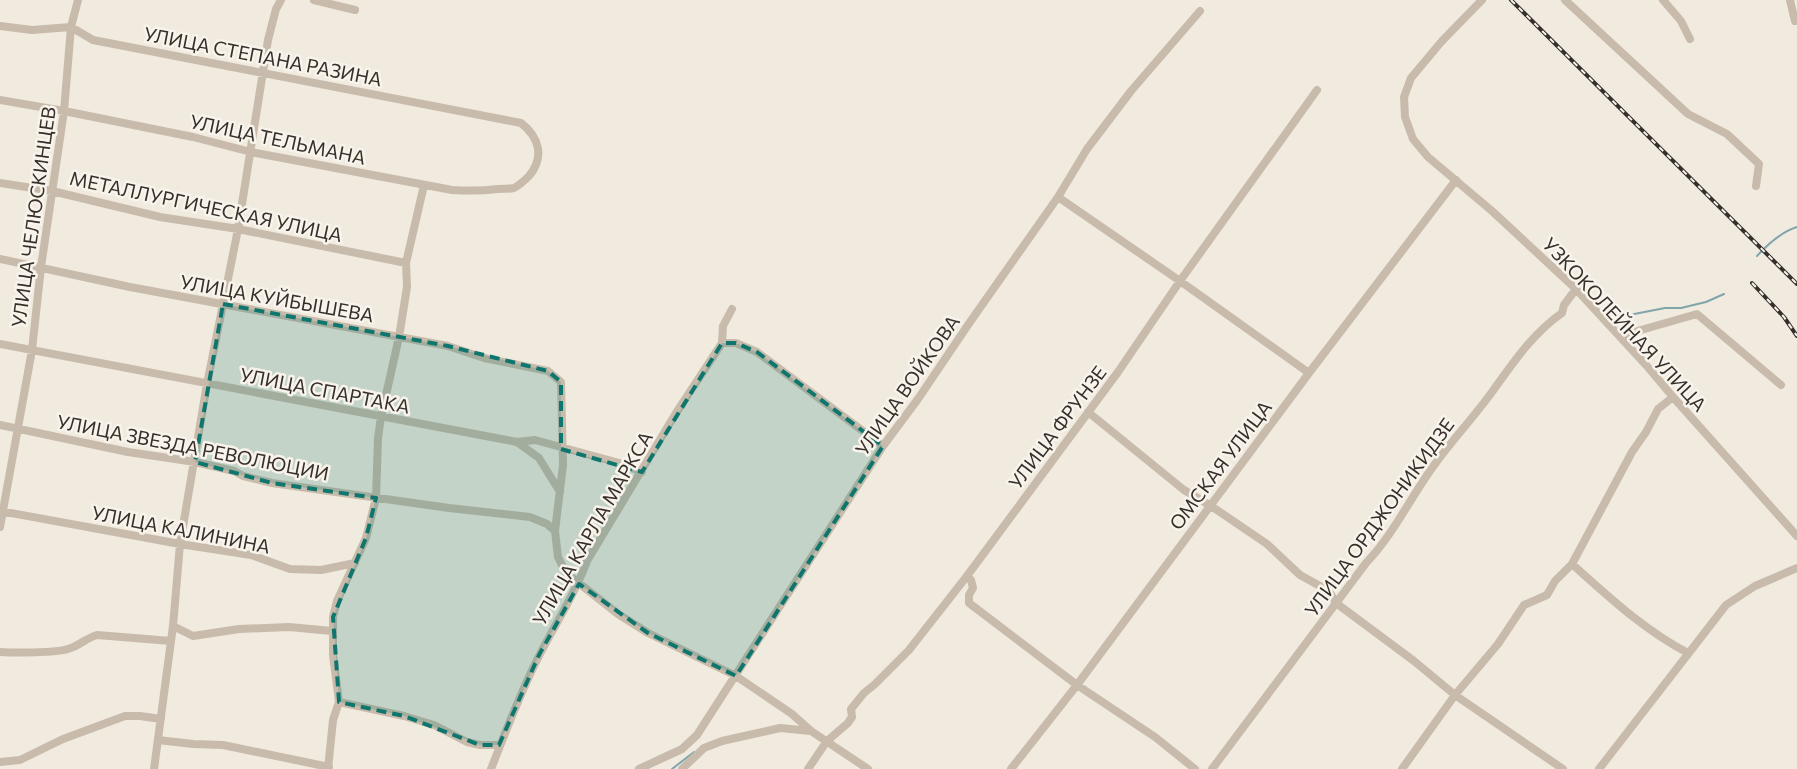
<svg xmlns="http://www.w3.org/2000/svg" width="1797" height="769" font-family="Commissioner,sans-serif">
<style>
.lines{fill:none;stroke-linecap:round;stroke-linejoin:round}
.stream{stroke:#80a5ab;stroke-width:2}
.minor{stroke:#c8bbab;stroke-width:8}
.rail-casing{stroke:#362f2a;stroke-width:4}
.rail{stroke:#f8f3eb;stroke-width:2;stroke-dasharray:5.5;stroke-linecap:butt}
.marked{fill:#0f766e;fill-opacity:0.2;stroke:#0f766e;stroke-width:4;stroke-dasharray:10 6;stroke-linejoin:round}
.labels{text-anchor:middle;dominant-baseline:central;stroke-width:5;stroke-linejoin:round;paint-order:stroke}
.street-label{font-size:19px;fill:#362f2a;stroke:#f8f3eb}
</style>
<rect width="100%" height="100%" fill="#f0eadf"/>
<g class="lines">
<path class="stream" d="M1757,256C1768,244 1781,232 1797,227
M1624,316L1665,308H1681L1706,302L1724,294
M672,769L694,752"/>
<path class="minor" d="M314,0L355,10
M1482,0L1442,41L1411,78L1404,97L1405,117L1413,139L1428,157L1492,211L1576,289L1646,365L1673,397L1797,536
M1565,0L1688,114L1727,134L1759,164L1756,186
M1663,0L1681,21L1690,39
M1790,0L1795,21
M0,26L32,30L71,27L93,40L521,123C539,137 545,157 529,176C524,181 520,185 514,188C509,189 503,189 498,189C482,191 468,191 452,190L251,152L193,137L64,111L0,100
M0,183L52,191L160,217L238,229L406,263
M1058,197L1180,281L1309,373
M0,259L130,287L448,346L484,358L548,371L561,382L563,465L555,531L558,557L566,573L618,614L648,633L736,676L792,714L811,731L868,769
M1620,336L1697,314L1781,385
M722,343H736L757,352L883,446
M0,344L517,442L535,440L623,464L642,472
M1088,412L1184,490L1211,506L1267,544L1300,575L1329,591L1336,603L1414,661L1455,695L1563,769
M0,425L128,452L195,462L234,471L243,476L272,483L449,508L530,517L547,524L555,531
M517,442L539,458L560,492
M0,511L180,544L251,555L290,569L321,570L355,563
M0,527L32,350L41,267L64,111L71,27L78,0
M1572,564C1609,597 1644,630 1688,653
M967,576L971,580L973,588L969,595V603L1077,685L1155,737L1195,769
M173,626L193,636L239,629L289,627L332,631
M0,652C14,653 55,653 68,649C79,646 86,638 97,635L171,641
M339,702L404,716L434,725L467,742L480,745H499
M158,740L193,744L223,745L329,767
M0,762L20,760L63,739L125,716H140L161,719
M154,769L173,626L180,544L207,384L238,229L268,40L276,9L281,0
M328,769L333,720L339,702L333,655V617L337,601L366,538L376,498L378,438L381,417L399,337L407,287L406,263L424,185
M491,769C506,731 520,693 539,656C555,624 575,595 587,561L676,413L722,343L723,326L732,309
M639,769L682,749L697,735L883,446L918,399L970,322L1058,197L1087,149L1131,91L1200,11
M682,769L704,748L722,741L780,728L811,731
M808,769L827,741L848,723L852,717L851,709L864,693L874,685L909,650L967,576L1118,372L1180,281L1317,90
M1011,769L1077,685L1309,373L1456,180
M1212,769L1366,563C1394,534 1411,496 1435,464C1453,439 1474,417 1492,392C1512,364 1533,333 1562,313L1564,305L1576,289
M1402,769L1455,695L1498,644L1524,605L1547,595L1555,581L1572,564L1632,452L1646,432L1658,409L1673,397
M1599,769L1726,605L1755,586L1797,568"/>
<defs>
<path id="rail" d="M1511,0L1797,284
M1752,283L1784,317L1797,336"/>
</defs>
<use href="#rail" class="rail-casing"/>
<use href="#rail" class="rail"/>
</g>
<path class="marked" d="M223,304L448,346L548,371L561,382V449L642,472L722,343H736L757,352L883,446L736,676L648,633L579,584L539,655L499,745H480L404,716L339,702L333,617L366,538L376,498L272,483L195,462Z"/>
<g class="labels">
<g class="street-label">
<text transform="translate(263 56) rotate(11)">УЛИЦА СТЕПАНА РАЗИНА</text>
<text transform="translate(278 139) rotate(12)">УЛИЦА ТЕЛЬМАНА</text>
<text transform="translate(206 206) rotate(12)">МЕТАЛЛУРГИЧЕСКАЯ УЛИЦА</text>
<text transform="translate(33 217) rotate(-82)">УЛИЦА ЧЕЛЮСКИНЦЕВ</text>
<text transform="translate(277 298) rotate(10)">УЛИЦА КУЙБЫШЕВА</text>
<text transform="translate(1625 324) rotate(47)">УЗКОКОЛЕЙНАЯ УЛИЦА</text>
<text transform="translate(907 385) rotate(-55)">УЛИЦА ВОЙКОВА</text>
<text transform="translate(325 390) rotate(11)">УЛИЦА СПАРТАКА</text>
<text transform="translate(1057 427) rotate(-53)">УЛИЦА ФРУНЗЕ</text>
<text transform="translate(193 447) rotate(11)">УЛИЦА ЗВЕЗДА РЕВОЛЮЦИИ</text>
<text transform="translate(1220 465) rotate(-53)">ОМСКАЯ УЛИЦА</text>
<text transform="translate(1379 517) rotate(-54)">УЛИЦА ОРДЖОНИКИДЗЕ</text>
<text transform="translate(592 528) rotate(-60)">УЛИЦА КАРЛА МАРКСА</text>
<text transform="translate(181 529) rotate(11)">УЛИЦА КАЛИНИНА</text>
</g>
</g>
</svg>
